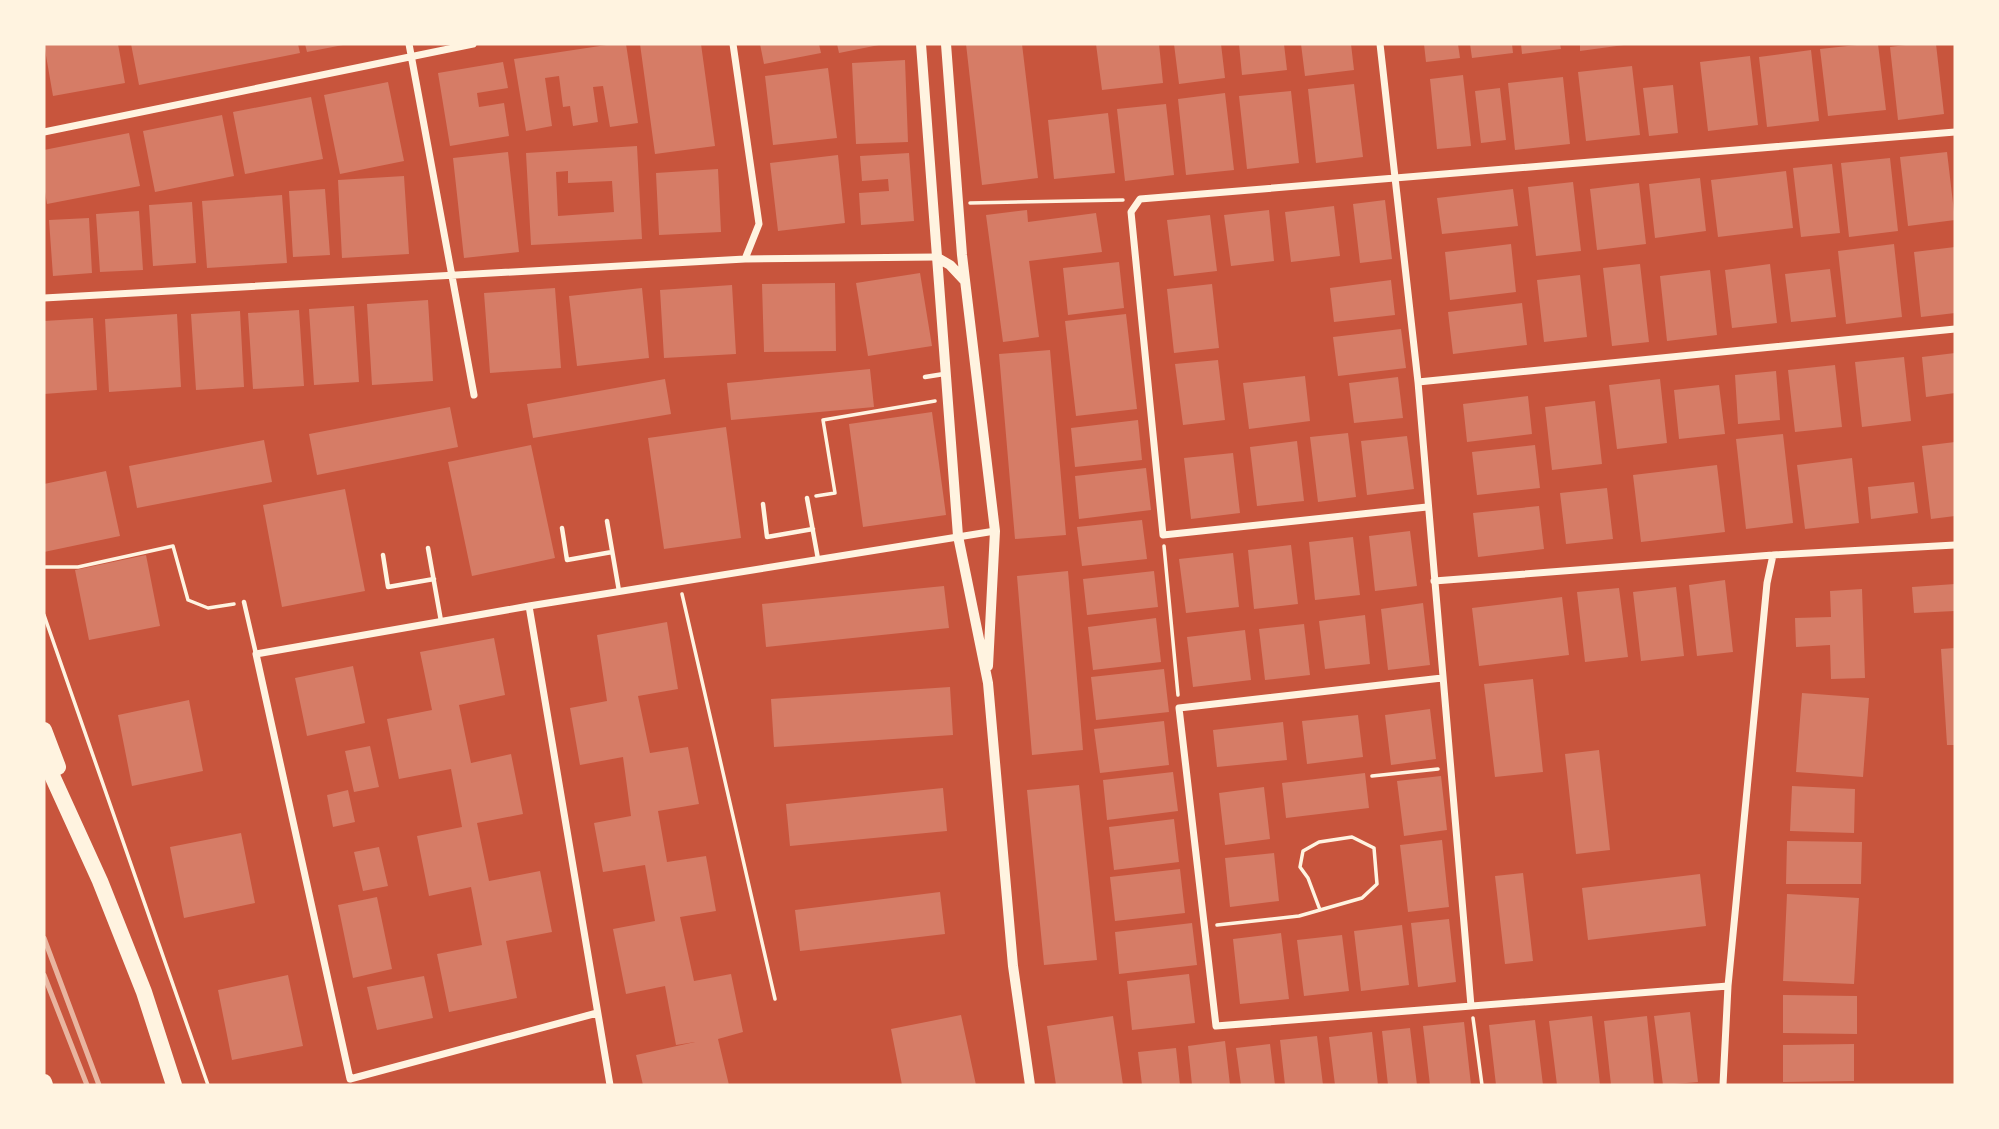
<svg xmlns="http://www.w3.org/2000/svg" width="1999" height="1129" font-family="'Fira Sans',sans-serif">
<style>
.building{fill:#d67c66;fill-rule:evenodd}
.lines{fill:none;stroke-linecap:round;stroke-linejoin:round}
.path{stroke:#fff3e0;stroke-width:3.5}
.service{stroke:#fff3e0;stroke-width:4.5}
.minor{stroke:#fff3e0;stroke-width:7}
.tertiary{stroke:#fff3e0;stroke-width:10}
.motorway{stroke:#fff3e0;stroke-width:16}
.rail{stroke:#e9b49f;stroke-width:5}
</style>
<rect width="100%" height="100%" fill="#c8553d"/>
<path class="building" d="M44,44H118L125,83L53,96Z
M131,44H298L300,53L139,85Z
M305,44H343V45L307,52Z
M613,44H626L638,123L610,127L603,86L593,87L598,122L573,126L570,106L563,107L559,76L545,78L552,126L526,131L514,59Z
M640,44H701L715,146L655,154Z
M760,44H819L821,53L764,64Z
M837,44H878L879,45L839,53Z
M966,44H1022L1038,178L982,185Z
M1096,44H1159L1163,83L1102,90Z
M1174,44H1221L1225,78L1179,84Z
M1239,44H1284L1287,70L1242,75Z
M1301,44H1351L1354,70L1305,76Z
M1424,44H1458L1460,58L1426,62Z
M1470,44H1512L1513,53L1472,58Z
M1521,44H1560L1561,49L1522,54Z
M1580,44H1624V45L1580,51Z
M1866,44H1878L1886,110L1828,116L1820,49Z
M1913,44H1936L1944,114L1898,120L1890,47Z
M1811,50L1819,121L1767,127L1759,57Z
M1750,56L1758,125L1708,131L1700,62Z
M905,60L908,142L856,144L852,63Z
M503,62L508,88L477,93L479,107L504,103L509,136L450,146L438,73Z
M1632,66L1640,135L1586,141L1578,72Z
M828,68L837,138L773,145L765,76Z
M1463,75L1471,146L1437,149L1430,79Z
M1563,77L1570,144L1515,150L1508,83Z
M388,82L404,161L340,174L324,95Z
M1354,84L1363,157L1316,163L1308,89Z
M1673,85L1678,133L1649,136L1643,88Z
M1500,88L1506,140L1481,143L1475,91Z
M1291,91L1299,163L1247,169L1239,96Z
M1225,93L1234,170L1186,175L1178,99Z
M311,97L323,159L245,174L233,112Z
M1166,104L1174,175L1125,181L1117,109Z
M1108,113L1115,173L1054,179L1048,120Z
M222,115L234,176L155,192L143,131Z
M129,133L140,186L47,204L44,186V150Z
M637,146L642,239L531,245L526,153ZM568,171V183L612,181L614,212L558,216L556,172Z
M508,152L519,252L464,258L453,158Z
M1947,152L1955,220L1908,226L1900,157Z
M909,153L914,221L861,225L859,193L889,191L888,179L862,181L860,156Z
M838,155L845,223L778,231L770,163Z
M1890,158L1898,231L1849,237L1841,163Z
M1832,164L1840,233L1801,237L1793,168Z
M718,169L721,232L659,235L656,173Z
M1786,171L1793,228L1718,237L1711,180Z
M404,176L409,254L342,258L338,180Z
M1700,178L1706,231L1655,238L1649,184Z
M1573,182L1581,251L1536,256L1528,187Z
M1639,183L1646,244L1597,250L1590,189Z
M325,189L330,255L293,257L289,191Z
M1513,189L1518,226L1442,234L1437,198Z
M282,195L287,263L207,268L202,201Z
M1385,200L1392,259L1360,263L1353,204Z
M192,202L196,263L153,266L149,205Z
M1334,206L1340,256L1291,262L1285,212Z
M1027,210L1028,222L1096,213L1102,252L1029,261L1039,337L1003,342L986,215Z
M1269,210L1274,261L1231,266L1224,215Z
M139,211L143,270L100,272L96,214Z
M1210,215L1217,271L1174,276L1167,220Z
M89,218L92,273L53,276L49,220Z
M1511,244L1516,292L1450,300L1445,252Z
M1894,244L1902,317L1846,324L1838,251Z
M1955,247V313L1921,317L1914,252Z
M1119,262L1124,308L1068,315L1063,268Z
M1640,264L1649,342L1612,346L1603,268Z
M1770,264L1777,323L1732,328L1725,270Z
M1830,269L1836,317L1791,322L1785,274Z
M1710,270L1717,335L1667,341L1660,276Z
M920,273L932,346L868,356L856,283Z
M1580,275L1587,337L1544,342L1537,280Z
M1391,280L1395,315L1334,322L1330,288Z
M835,283L836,351L764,352L762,284Z
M1212,284L1219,348L1174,353L1167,289Z
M732,285L736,354L664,358L660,290Z
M555,288L561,368L490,373L484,293Z
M642,288L649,358L577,366L569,296Z
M428,300L433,381L372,385L367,304Z
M1522,303L1527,345L1453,354L1448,312Z
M354,306L359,382L314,385L309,309Z
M299,310L304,386L253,389L248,313Z
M240,311L244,387L196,390L191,314Z
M177,314L181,387L109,392L105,319Z
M1126,314L1137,409L1076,416L1065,321Z
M93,318L97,390L44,394V321Z
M1401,329L1406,368L1338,376L1333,337Z
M1050,350L1066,535L1015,539L999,354Z
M1955,353V393L1926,397L1922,357Z
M1904,357L1911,421L1862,427L1855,362Z
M1218,360L1225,420L1183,425L1175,364Z
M1835,365L1842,427L1795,432L1788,370Z
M870,369L874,407L731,420L727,383Z
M1776,371L1780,420L1738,424L1735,375Z
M1305,376L1310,421L1249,429L1243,383Z
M1398,377L1403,418L1354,423L1349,383Z
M665,379L671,414L533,438L527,404Z
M1660,379L1667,443L1617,449L1609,385Z
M1719,385L1725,434L1679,439L1674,390Z
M1528,396L1532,434L1467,442L1463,404Z
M1595,401L1602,464L1552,470L1545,407Z
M450,407L458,447L317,475L309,434Z
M932,412L946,515L863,527L849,424Z
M1138,420L1142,460L1075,467L1071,428Z
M726,427L741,538L664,549L648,438Z
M1348,433L1356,497L1318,502L1310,437Z
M1783,434L1793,523L1746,529L1736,439Z
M1407,436L1414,489L1367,495L1361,441Z
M264,440L272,482L137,508L129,466Z
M1297,441L1304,501L1257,506L1250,447Z
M1955,442V516L1931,519L1922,446Z
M531,445L555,558L472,576L448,462Z
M1535,445L1540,488L1477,495L1472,452Z
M1233,453L1240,513L1191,519L1184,458Z
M1852,458L1859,523L1805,529L1797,465Z
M1717,465L1725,532L1641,542L1633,475Z
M1146,468L1151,510L1079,519L1075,476Z
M106,471L120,536L44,552V484Z
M1914,482L1918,513L1871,519L1868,487Z
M1607,488L1613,539L1566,544L1560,493Z
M345,489L365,591L282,607L263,505Z
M1539,506L1544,549L1478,557L1473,513Z
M1142,520L1147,559L1082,566L1077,527Z
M1410,531L1417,586L1375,591L1369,536Z
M1353,537L1360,595L1315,600L1309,542Z
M1291,545L1298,604L1254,609L1248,550Z
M1233,553L1239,607L1186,613L1179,559Z
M146,555L160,626L89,640L75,570Z
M1068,571L1083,750L1032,755L1017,576Z
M1154,571L1158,607L1087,615L1083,579Z
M1725,580L1733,652L1697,656L1689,585Z
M1955,584V611L1914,613L1912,587Z
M944,586L949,628L766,647L762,604Z
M1676,587L1684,656L1641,661L1633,592Z
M1619,588L1628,657L1585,662L1577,592Z
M1862,589L1865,678L1831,679L1830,645L1796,647L1795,618L1831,617L1830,591Z
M1562,597L1569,655L1479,666L1472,608Z
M1423,603L1430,665L1388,670L1381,609Z
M1365,615L1370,664L1325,669L1319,621Z
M1156,618L1161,662L1093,670L1088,627Z
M667,622L678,689L638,696L650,753L688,747L699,804L658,811L667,862L706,856L716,911L680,917L694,981L731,974L743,1032L718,1039L729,1085H643L636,1055L695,1042L676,1045L665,986L626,994L613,929L655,921L645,865L603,872L594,823L631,816L623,757L580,765L570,708L607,701L597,635Z
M1304,624L1310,675L1265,680L1259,629Z
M1245,630L1251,680L1193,687L1187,637Z
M494,638L505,695L459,705L471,763L511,754L523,814L477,823L489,881L540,871L552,932L506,941L517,998L449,1012L437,954L482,945L471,887L429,896L417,836L462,827L451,769L399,779L387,719L432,710L420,652Z
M1955,648V745H1947L1941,649Z
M353,666L365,723L307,736L295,678Z
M1164,669L1169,712L1096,720L1091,677Z
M1533,679L1543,772L1495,777L1484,684Z
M950,687L953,735L774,747L771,699Z
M1802,693L1869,698L1863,777L1796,772Z
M189,700L203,771L132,786L118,715Z
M1430,709L1436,759L1391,765L1385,715Z
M1358,715L1363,757L1307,764L1302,721Z
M1164,721L1169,765L1100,773L1094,729Z
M1283,722L1287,760L1217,767L1213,730Z
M370,746L379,787L354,792L345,751Z
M1599,750L1610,850L1576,854L1565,754Z
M1173,772L1178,811L1107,820L1103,780Z
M1365,773L1369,808L1286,818L1282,783Z
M1441,776L1447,830L1404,836L1397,781Z
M1079,785L1097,960L1044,965L1027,790Z
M1792,786L1855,789L1854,833L1790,831Z
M1264,787L1270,839L1225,845L1219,793Z
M943,788L947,831L790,846L786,804Z
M348,790L355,822L333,827L327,795Z
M1174,819L1179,862L1114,870L1109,827Z
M241,833L255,903L184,918L170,847Z
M1442,840L1449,907L1408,912L1400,845Z
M1787,841L1862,842L1861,884H1786Z
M379,847L388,886L363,891L354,852Z
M1274,853L1279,901L1230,907L1225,858Z
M1180,869L1185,913L1115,921L1110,877Z
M1523,873L1533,961L1505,964L1495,876Z
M1700,874L1706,926L1588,940L1582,888Z
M940,892L945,934L800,951L795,910Z
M1787,894L1859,898L1854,984L1783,981Z
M377,897L392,969L353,978L338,905Z
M1449,919L1456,982L1418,987L1411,923Z
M1192,923L1197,965L1119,974L1115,932Z
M1402,925L1409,985L1361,991L1354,931Z
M1281,933L1289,999L1240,1004L1233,939Z
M1342,935L1349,991L1304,996L1297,940Z
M1189,974L1195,1023L1132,1030L1127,981Z
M288,975L303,1046L232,1060L218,990Z
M424,976L433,1018L377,1030L367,987Z
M1783,995L1857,996V1034L1783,1033Z
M1690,1012L1698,1082L1663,1085L1654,1016Z
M961,1015L976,1085H902L891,1029Z
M1113,1016L1123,1085H1056L1047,1026Z
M1592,1016L1600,1085H1557L1549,1021Z
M1647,1016L1654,1085H1611L1604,1021Z
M1535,1020L1543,1085H1496L1489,1025Z
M1464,1022L1471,1085H1430L1423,1026Z
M1410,1028L1417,1085H1388L1382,1031Z
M1372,1032L1378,1085H1335L1329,1037Z
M1317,1036L1323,1085H1285L1280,1040Z
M1225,1041L1230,1085H1192L1188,1046Z
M1270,1044L1275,1085H1241L1236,1048Z
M1854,1044V1081L1783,1082V1045Z
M1176,1048L1180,1085H1142L1138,1052Z"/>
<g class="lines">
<path class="path" d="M970,203L1123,200
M816,496L835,493L823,420L935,401
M1164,546L1178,695
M44,567H78L173,546L188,600L208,608L234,604
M682,594L775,999
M44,615L208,1085
M1372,776L1438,769
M1217,925L1299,916L1362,898L1377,884L1374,848L1352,837L1319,842L1303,851L1300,867L1308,878L1320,910
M1473,1018L1482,1085"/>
<path class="service" d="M925,377L944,374
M807,498L818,559
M763,504L767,537L813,529
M607,521L619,591
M562,528L567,560L612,552
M428,548L441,621
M383,555L388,587L434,579
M244,602L256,654"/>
<path class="minor" d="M409,44L474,395
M733,44L759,224L745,259
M1380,44L1418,382L1471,1006
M44,132L473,44
M44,298L745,259L936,257
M1418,382L1955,329
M1427,507L1163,535L1131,212L1140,199L1955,132
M1434,581L1773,555L1955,545
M529,606L610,1085
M1442,678L1179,708L1216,1026L1728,986
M597,1013L350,1079L256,654L529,606L995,531
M1723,1085L1728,986L1767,583L1773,555"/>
<path class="tertiary" d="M921,44L958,536L988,683L1013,966L1030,1085
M946,44L962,255L995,531L988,666
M936,257L950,265L965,281"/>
<path class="motorway" d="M44,730L58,767
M44,758L100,881L144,992L174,1085
M44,1082L45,1085"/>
<path class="rail" d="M44,938L99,1085
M44,975L87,1085"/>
</g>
<rect width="1999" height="1129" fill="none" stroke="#fff3e0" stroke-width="91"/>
</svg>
